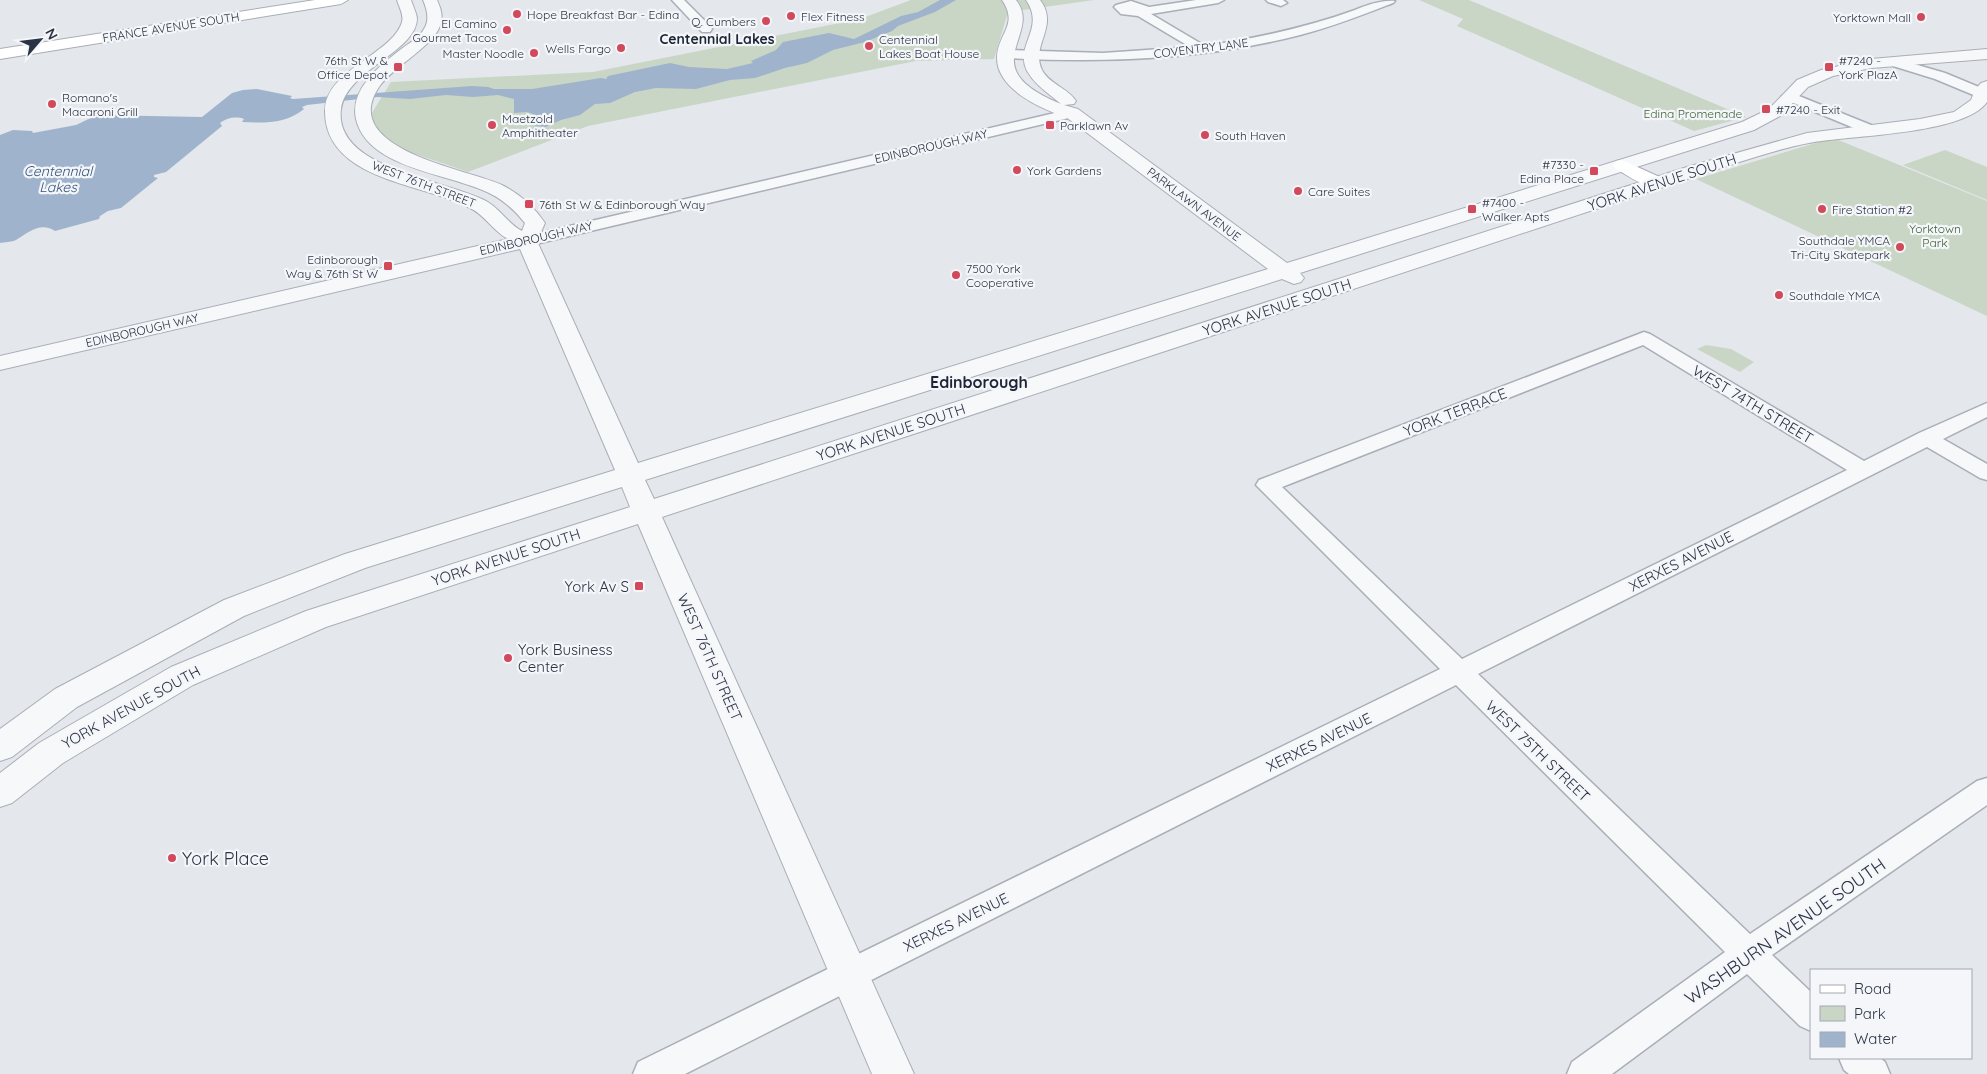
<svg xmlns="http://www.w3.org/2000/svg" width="1987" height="1074" font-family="Quicksand,sans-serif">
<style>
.green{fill:#c9d6c5}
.water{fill:#9fb4cc}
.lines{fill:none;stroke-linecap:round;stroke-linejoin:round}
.minor-casing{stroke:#a9aeb7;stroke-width:3}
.tertiary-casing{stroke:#a9aeb7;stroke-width:2}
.secondary-casing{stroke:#a9aeb7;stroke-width:2}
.minor{fill:#f7f8fa;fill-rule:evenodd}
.tertiary{fill:#f7f8fa;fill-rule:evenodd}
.secondary{fill:#fff;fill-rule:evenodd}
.poi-dot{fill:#d1495b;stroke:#f4f6f9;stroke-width:2}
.labels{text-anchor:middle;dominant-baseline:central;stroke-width:4.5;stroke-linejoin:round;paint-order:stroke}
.far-poi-label{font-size:12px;fill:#2b3445;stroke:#f4f6f9;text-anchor:start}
.far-street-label{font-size:12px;fill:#2b3445;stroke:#f4f6f9}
.far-park-label{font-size:12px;fill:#3f6138;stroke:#f4f6f9}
.far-neighbourhood-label{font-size:14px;font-weight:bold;fill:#1d2536;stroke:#f4f6f9}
.far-water-label{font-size:14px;font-style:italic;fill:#34527a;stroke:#f4f6f9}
.street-label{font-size:15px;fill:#2b3445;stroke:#f4f6f9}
.poi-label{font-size:15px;fill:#2b3445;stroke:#f4f6f9;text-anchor:end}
.neighbourhood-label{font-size:16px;font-weight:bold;fill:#1d2536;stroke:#f4f6f9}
.near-poi-label{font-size:18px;fill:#2b3445;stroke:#f4f6f9;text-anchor:start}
.near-street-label{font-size:18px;fill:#2b3445;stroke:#f4f6f9}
</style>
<rect width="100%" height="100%" fill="#e4e7ec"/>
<path class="green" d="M911,0H1094L1008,12L994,59L916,61L588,126L468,172L389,145L370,116L391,82L593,72L860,19Z
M1419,0H1469L1746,117L1694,131L1457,26L1463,19Z
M1836,139L1987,201V316L1696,179L1819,142Z
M1945,150L1987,167V200L1903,165Z
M1706,345L1731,349L1754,362L1740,372L1697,349Z"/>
<path class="water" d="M940,0H956L935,12L898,26L892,31L865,42L833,50L807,63L785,68L755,78L730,80L696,89L656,88L635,92L610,103L595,104L580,115L561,120L546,127L528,125L525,123L534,118L533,114L527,112L514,113V99L498,95L473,97L446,95L410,99L377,97L307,105L302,107L304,109C286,124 264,123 242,122L244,119C236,116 226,118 220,123L222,126L166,172L154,175V177L158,178L121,208L108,211L100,216L99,219L55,231C41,221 27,233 16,240C12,242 4,242 0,243V135L13,130L32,131L33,133L76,125L97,115L202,117L232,93L243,90L257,89L292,96L290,98L293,99L472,86L488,87L494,89H532L601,78L606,79L608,76L670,63L689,67L727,69L753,63L751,61L776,50L783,42L829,33L854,39L901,16L918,12Z"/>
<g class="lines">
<defs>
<path id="minor" d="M672,0H684L710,26L712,29L710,32H702Z
M1196,0H1224L1218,3L1151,14L1205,46C1256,38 1306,28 1355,10C1367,5 1382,0 1395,1L1393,3C1362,15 1332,27 1300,35C1203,60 1105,63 1006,58L1000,54L1006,50L1103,53L1190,47L1138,16L1121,14L1114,7L1116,5L1131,1L1149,7Z
M1266,0H1283L1287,3L1281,6L1268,2Z
M1897,59L1945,73L1986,90L1987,94L1981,97L1976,96L1935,79L1893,66L1891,63Z
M1789,92L1876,127L1878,130L1871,134L1866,133L1784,99L1782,96Z
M1072,109L1079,113L1077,116L527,246L521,244L519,241L521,238L527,236Z
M1644,332L1650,334L1864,461L1919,433L1987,403V417L1943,439L1987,464V480L1980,478L1927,447L1478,674L1750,934L1977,781L1987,778V805L1772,955L1811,992V1031L1800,1026L1747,974L1612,1074H1567L1572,1062L1725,952L1456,685L685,1074H633L638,1062L1440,669L1256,485L1259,480ZM1643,345L1847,470L1462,659L1282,487Z
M1839,1058H1880L1885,1062L1890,1074H1849L1844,1070Z"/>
<path id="tertiary" d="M397,0H411C413,6 416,12 417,18C417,52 347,69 341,109C333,169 446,180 484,200C499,207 507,223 522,231L525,223C515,211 505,201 491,194C451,173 368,170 356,119C349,88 383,63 404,47C411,42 420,37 424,29C430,20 427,9 423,0H437C440,7 443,14 441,22C438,44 393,66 379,87C337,150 468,169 502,185C520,194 534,207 545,223L537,241L638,463L1268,269L1066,117C1041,109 996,89 997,57C998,33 1019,25 1002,0H1016C1044,35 970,67 1061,104C1049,94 1035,85 1027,71C1014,45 1046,29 1026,0H1040C1060,26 1030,45 1042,70C1049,84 1068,88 1076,101L1074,104L1064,105L1078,109L1287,263L1742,122L1769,109L1797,80L1821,70L1871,59L1987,49V59L1871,68L1833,76L1808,87L1780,116L1754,130L1300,273L1304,278L1301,282L1294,284L1282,279L645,480L654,499L1687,167L1807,133L1920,119L1954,112L1971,100L1975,90L1981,83L1987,81V102C1964,135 1849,135 1809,143C1772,150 1735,164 1699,175L662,517L914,1074H872L638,524L326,627L193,685L63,763L12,803L0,807V773L39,743L171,667L306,611L630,507L622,487L365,568L244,616L77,707L12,757L0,761V729L55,689L224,600L345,554L615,470L520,249L0,370V356L508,239C493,231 485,215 470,208C424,183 326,181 325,112C324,70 392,55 402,22C404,15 399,7 397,0Z"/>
<path id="secondary" d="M315,0H348L341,4L0,59V49Z
M1622,160L1664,179L1666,183L1664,187C1648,191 1629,176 1616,169L1613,165L1616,161Z"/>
</defs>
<use href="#minor" class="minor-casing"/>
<use href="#tertiary" class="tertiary-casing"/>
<use href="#secondary" class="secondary-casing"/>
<use href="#minor" class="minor"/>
<use href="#tertiary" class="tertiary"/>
<use href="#secondary" class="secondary"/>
</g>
<g class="poi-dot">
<circle cx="517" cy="14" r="5"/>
<circle cx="791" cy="16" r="5"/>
<circle cx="1921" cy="17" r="5"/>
<circle cx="766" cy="21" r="5"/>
<circle cx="507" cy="30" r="5"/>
<circle cx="869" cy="46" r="5"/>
<circle cx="621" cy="48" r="5"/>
<circle cx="534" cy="53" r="5"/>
<rect x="393" y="62" width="10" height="10" rx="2.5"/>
<rect x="1824" y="62" width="10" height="10" rx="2.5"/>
<circle cx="52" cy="104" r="5"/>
<rect x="1761" y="104" width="10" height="10" rx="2.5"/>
<circle cx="492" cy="125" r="5"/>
<rect x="1045" y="120" width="10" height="10" rx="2.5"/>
<circle cx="1205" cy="135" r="5"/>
<circle cx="1017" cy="170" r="5"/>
<rect x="1589" y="166" width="10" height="10" rx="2.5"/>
<circle cx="1298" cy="191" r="5"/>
<rect x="524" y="199" width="10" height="10" rx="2.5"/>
<rect x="1467" y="204" width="10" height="10" rx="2.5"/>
<circle cx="1822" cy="209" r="5"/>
<circle cx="1900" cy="247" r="5"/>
<rect x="383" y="261" width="10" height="10" rx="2.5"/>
<circle cx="956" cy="275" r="5"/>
<circle cx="1779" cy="295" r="5"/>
<rect x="634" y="581" width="10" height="10" rx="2.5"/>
<circle cx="508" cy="658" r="5"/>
<circle cx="172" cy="858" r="5"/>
</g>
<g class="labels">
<g class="far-poi-label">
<text x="527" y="14">Hope Breakfast Bar - Edina</text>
<text x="801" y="16">Flex Fitness</text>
<text x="1911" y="17" text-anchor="end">Yorktown Mall</text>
<text x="756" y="21" text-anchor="end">Q. Cumbers</text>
<text x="497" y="23" text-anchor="end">El Camino<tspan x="497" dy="14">Gourmet Tacos</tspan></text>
<text x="879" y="39">Centennial<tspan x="879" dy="14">Lakes Boat House</tspan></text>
<text x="611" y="48" text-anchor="end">Wells Fargo</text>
<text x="524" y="53" text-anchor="end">Master Noodle</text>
<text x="388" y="60" text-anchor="end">76th St W &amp;<tspan x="388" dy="14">Office Depot</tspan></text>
<text x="1839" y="60">#7240 -<tspan x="1839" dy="14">York PlazA</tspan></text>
<text x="62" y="97">Romano's<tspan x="62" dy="14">Macaroni Grill</tspan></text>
<text x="1776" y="109">#7240 - Exit</text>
<text x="502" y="118">Maetzold<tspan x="502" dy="14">Amphitheater</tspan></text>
<text x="1060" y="125">Parklawn Av</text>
<text x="1215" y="135">South Haven</text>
<text x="1584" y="164" text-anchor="end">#7330 -<tspan x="1584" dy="14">Edina Place</tspan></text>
<text x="1027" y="170">York Gardens</text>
<text x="1308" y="191">Care Suites</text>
<text x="1482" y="202">#7400 -<tspan x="1482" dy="14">Walker Apts</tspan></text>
<text x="539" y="204">76th St W &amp; Edinborough Way</text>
<text x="1832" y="209">Fire Station #2</text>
<text x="1890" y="240" text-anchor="end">Southdale YMCA<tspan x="1890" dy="14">Tri-City Skatepark</tspan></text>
<text x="378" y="259" text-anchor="end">Edinborough<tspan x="378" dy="14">Way &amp; 76th St W</tspan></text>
<text x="966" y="268">7500 York<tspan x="966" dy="14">Cooperative</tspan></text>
<text x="1789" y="295">Southdale YMCA</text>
</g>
<g class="far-street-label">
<text transform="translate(171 27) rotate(-9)">FRANCE AVENUE SOUTH</text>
<text transform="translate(1201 48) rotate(-7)">COVENTRY LANE</text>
<text transform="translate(931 146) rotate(-13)">EDINBOROUGH WAY</text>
<text transform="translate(424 184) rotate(21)">WEST 76TH STREET</text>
<text transform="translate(1194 204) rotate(37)">PARKLAWN AVENUE</text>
<text transform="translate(536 238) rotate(-13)">EDINBOROUGH WAY</text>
<text transform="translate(142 330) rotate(-13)">EDINBOROUGH WAY</text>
</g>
<g class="far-park-label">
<text x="1693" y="113">Edina Promenade</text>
<text x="1935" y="228">Yorktown<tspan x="1935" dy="14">Park</tspan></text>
</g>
<g class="far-neighbourhood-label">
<text x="717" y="39">Centennial Lakes</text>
</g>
<g class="far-water-label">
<text x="58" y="171">Centennial<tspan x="58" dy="16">Lakes</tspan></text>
</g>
<g class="street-label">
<text transform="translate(1662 182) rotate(-18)">YORK AVENUE SOUTH</text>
<text transform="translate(1277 307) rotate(-18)">YORK AVENUE SOUTH</text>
<text transform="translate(1753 404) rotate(31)">WEST 74TH STREET</text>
<text transform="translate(1455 412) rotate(-21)">YORK TERRACE</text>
<text transform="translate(891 432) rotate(-18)">YORK AVENUE SOUTH</text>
<text transform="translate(506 557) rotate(-18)">YORK AVENUE SOUTH</text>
<text transform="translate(1681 561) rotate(-27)">XERXES AVENUE</text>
<text transform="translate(710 657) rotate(66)">WEST 76TH STREET</text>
<text transform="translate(131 707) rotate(-29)">YORK AVENUE SOUTH</text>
<text transform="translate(1319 742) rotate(-26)">XERXES AVENUE</text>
<text transform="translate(1538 751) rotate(44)">WEST 75TH STREET</text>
<text transform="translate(956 922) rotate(-26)">XERXES AVENUE</text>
</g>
<g class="poi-label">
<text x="629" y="586">York Av S</text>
<text x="518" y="649" text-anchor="start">York Business<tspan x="518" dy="17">Center</tspan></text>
</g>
<g class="neighbourhood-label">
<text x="979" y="382">Edinborough</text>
</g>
<g class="near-poi-label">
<text x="182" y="858">York Place</text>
</g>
<g class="near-street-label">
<text transform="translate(1785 931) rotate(-35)">WASHBURN AVENUE SOUTH</text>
</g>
</g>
<rect x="1810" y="969" width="162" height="90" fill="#f4f6f9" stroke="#a4a8b1"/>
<rect x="1820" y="985" width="25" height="8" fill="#ffffff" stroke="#a4a8b1"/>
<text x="1854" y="994" font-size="15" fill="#2b3445">Road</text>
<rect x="1820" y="1006" width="25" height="15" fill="#c9d6c5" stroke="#a4a8b1"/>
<text x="1854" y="1019" font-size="15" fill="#2b3445">Park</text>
<rect x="1820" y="1032" width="25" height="15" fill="#9fb4cc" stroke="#a4a8b1"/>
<text x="1854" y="1044" font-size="15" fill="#2b3445">Water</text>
<g transform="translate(40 40) rotate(62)" stroke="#f4f6f9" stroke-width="4" paint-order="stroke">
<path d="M0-4L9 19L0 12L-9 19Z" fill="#2b3445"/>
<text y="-8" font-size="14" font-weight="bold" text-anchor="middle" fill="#2b3445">N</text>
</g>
</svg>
